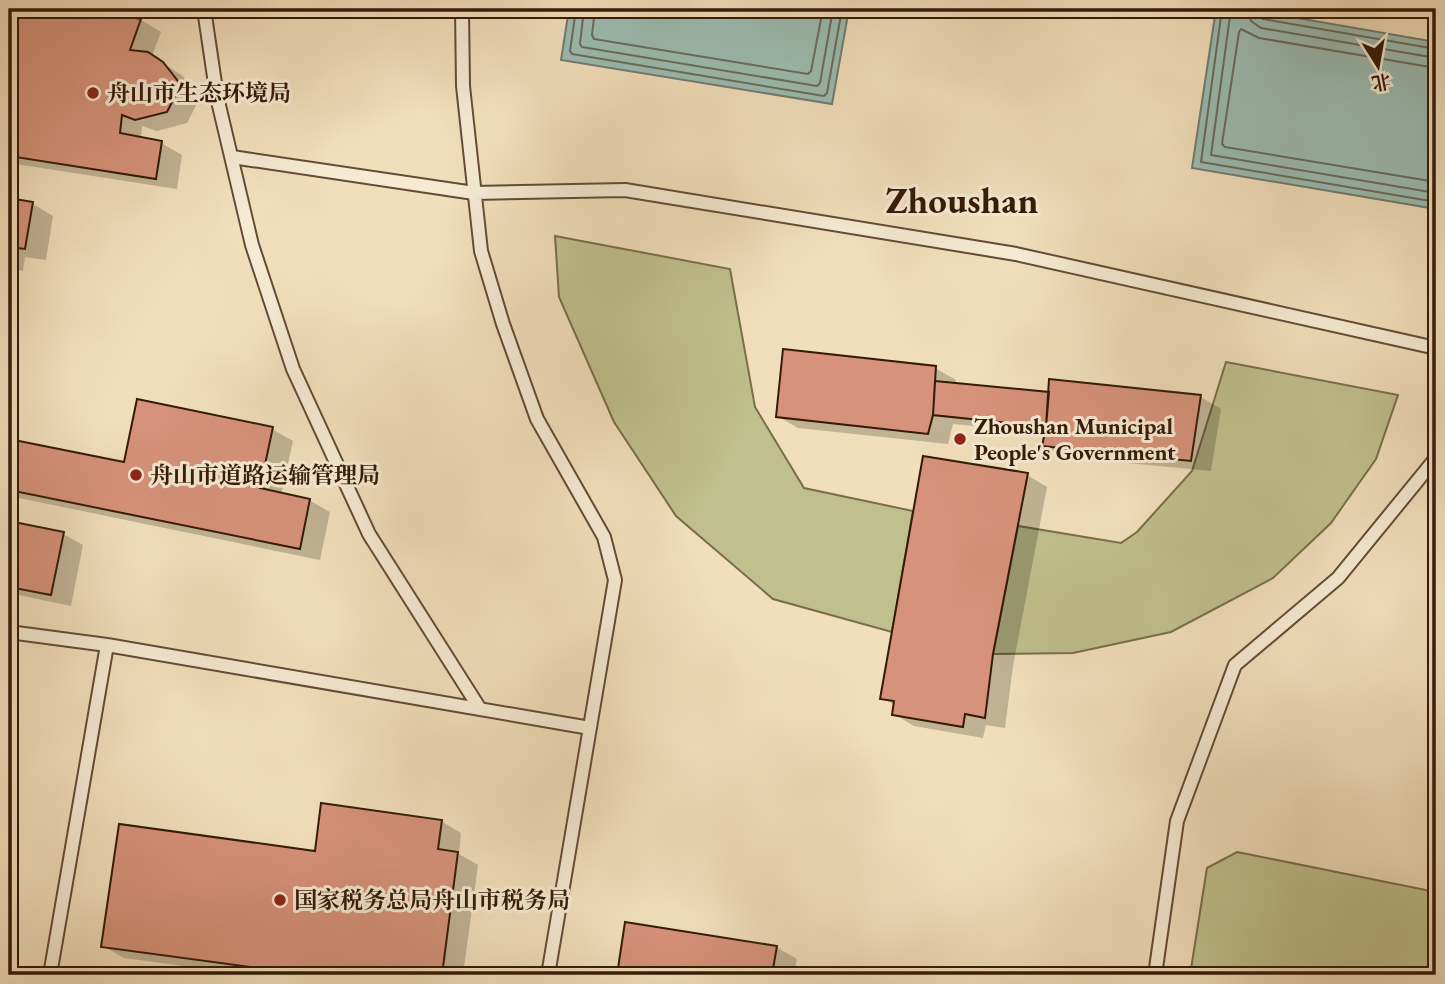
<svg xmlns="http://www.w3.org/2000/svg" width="1445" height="984" font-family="'EB Garamond','Noto Serif SC',serif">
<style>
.green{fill:#bfc08d;stroke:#7a6d4a;stroke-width:2}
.water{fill:#9bbcb2;stroke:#727b6e;stroke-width:2}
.shadow{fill:#0003}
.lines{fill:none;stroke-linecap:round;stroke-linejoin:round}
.shore{stroke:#686b5d;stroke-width:2}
.building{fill:#d6927a;stroke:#351a08;stroke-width:2}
.service-casing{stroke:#644b35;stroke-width:16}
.service{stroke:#f6ead3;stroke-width:12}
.poi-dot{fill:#8f2418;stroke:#f6ead3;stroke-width:2.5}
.labels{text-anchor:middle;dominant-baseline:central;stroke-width:6;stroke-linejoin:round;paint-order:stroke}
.poi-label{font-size:23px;font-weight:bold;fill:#351a08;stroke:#f6ead3;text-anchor:start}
.town-label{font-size:37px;font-weight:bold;fill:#351a08;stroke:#f6ead3}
</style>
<rect width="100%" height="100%" fill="#f1dfbb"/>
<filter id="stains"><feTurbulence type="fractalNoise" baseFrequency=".00286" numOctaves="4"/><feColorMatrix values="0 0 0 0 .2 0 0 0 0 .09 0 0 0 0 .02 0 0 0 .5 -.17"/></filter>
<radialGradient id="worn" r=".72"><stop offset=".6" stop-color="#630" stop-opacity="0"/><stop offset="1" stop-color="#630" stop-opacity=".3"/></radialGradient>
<path class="green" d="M555,236L730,269L755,407L804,488L913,511L892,632L773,599L676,516L614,422L559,297Z
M1226,362L1398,395L1376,459L1331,523L1273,578L1171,632L1073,653L993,654L1018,526L1121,543L1137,532L1192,471Z
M1237,852L1436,892V975H1190L1207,868Z"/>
<path class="water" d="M569,9H849L832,104L561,60Z
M1216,9H1245L1436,42V209L1192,168Z"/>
<path class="shadow" d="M18,9H80L141,20L161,32L152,56L183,76L200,98L187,123L157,131L142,126L141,139L161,143L182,155L177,189L9,163V42Z
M9,200L33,204L53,216L46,260L25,257L23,271L9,269Z
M935,368L956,380L955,385L1050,394L1051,381L1201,397L1221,409L1211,471L1064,457L1043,445L1046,433L953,424L948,444L798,428L777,416Z
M272,429L293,441L281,495L309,500L330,512L320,560L9,496V441L125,464Z
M1027,475L1047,487L1013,666L1005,728L986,725L983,738L914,726L894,714L895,705L882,698Z
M9,523L63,534L83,545L71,606L9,593Z
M441,821L461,833L459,854L478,865L463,975H251L124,958L103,946L316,853Z
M627,924L776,947L797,959L794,975H618Z"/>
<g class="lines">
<path class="shore" d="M576,9L570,51L572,54L824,96L827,93L842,9
M584,9L580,44L582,47L817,86L820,83L833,9
M595,9L592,35L594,39L808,74L811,71L823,9
M1222,9L1201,162L1436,202
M1231,9L1211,155L1436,193
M1248,9L1251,21L1261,28L1436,58
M1257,9L1258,15L1263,19L1436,49
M1436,68L1259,38L1241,29L1239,32L1222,144L1225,147L1436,182"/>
</g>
<path class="building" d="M16,9H90L141,19L130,50L148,52L163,62L181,85L167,112L135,120L122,115L120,133L162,141L156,179L9,156V36Z
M9,198L33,202L25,249L9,247Z
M783,349L936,366L933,415L928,434L776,417Z
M1049,379L1201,395L1191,461L1042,446L1046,427Z
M1049,379L1201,395L1191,461L1042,446L1046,427Z
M935,381L1049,392L1046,427L933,415Z
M137,399L273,427L260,488L310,499L300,549L9,490V439L124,462Z
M923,456L1028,473L993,654L985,718L965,714L963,727L892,715L894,701L880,699Z
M9,521L64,532L51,595L9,587Z
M321,803L442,820L438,849L458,852L442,975H310L101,947L119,824L315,851Z
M625,922L777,946L772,975H617Z"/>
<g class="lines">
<defs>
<path id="service" d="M204,9L217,97L252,245L293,369L369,534L480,709
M462,9L463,86L481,251L503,324L537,419L604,537L615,580L548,975
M232,157L474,193L625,190L1016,254L1436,348
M9,632L107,645L590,728
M50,975L107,645
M1155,975L1177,821L1235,665L1338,578L1436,458"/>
</defs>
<use href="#service" class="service-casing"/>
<use href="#service" class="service"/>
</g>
<g class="poi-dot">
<circle cx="93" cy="93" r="7"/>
<circle cx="960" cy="439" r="7"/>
<circle cx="136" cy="475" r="7"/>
<circle cx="280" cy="900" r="7"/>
</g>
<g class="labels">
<g class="poi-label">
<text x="107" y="93">舟山市生态环境局</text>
<text x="974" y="426">Zhoushan Municipal<tspan x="974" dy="26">People's Government</tspan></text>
<text x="150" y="475">舟山市道路运输管理局</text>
<text x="294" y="900">国家税务总局舟山市税务局</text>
</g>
<g class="town-label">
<text x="962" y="200">Zhoushan</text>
</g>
</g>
<rect width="1445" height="984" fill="none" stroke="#f1dfbb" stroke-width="35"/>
<rect x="10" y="10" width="1424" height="963" fill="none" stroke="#351a08" stroke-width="3.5"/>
<rect x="18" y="18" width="1410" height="949" fill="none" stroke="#351a08" stroke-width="2"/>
<g transform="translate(1378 66) rotate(169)" stroke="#f6ead3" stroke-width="5" paint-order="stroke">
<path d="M0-5L12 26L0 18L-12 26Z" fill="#351a08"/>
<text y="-10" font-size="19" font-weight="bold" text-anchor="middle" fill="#351a08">北</text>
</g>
<rect width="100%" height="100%" filter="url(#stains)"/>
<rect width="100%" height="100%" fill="url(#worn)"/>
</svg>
